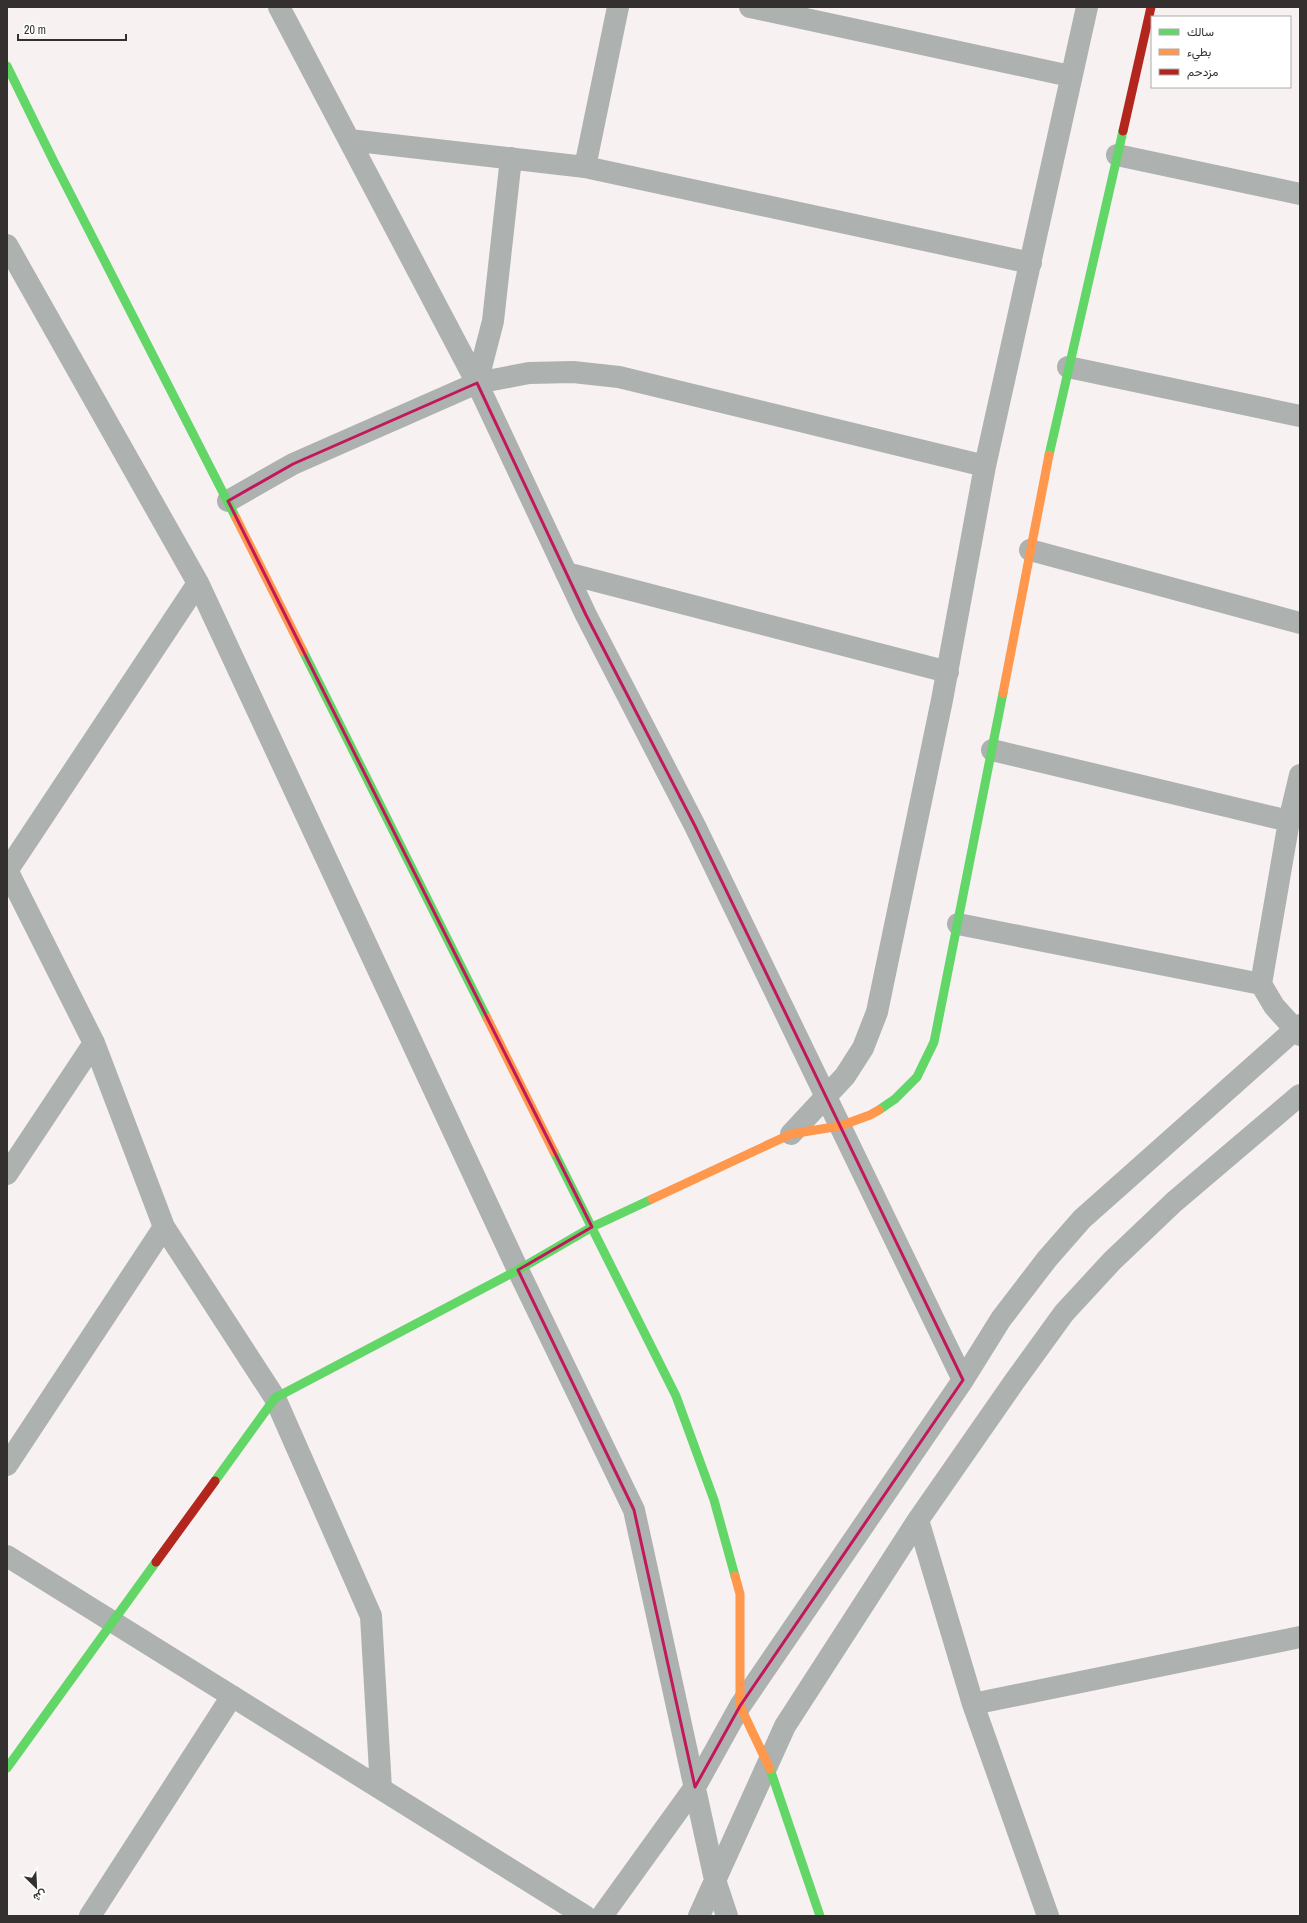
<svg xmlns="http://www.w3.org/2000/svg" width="1307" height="1923" font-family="'Archivo Narrow',Vazirmatn,sans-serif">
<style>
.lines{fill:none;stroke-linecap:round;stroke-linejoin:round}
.street{stroke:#adb1b0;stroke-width:22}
.fast{stroke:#63d668;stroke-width:9}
.slow{stroke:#ff974d;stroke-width:9}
.jam{stroke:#b3261e;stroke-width:9}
.marked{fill:none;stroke:#c2185b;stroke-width:3;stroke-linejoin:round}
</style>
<rect width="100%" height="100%" fill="#f7f1f1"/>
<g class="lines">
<path class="street" d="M279,7L477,383L586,615L695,826L963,1380
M750,7L1070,76
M349,140L585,167L618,7
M1117,155L1300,194
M585,167L1031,263
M7,245L198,583L518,1270L634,1510L715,1880L727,1916
M1068,367L1300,416
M477,383L493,321L511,158
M228,501L293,464L477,383L529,373L573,372L619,377L985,466
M1030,550L1300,623
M566,573L948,672
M992,750L1289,821
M1300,775L1289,821L1261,984L1274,1006L1300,1035
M7,870L94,1043L164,1227L275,1398L371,1616L381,1789
M7,871L198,583
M958,924L1261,984
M791,1134L845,1076L863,1048L877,1012L942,700L985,466L1087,7
M7,1174L94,1043
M7,1465L164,1227
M918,1520L973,1704
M7,1556L585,1916
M90,1916L232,1696
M602,1916L695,1787L740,1706L963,1380L1001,1319L1047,1259L1082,1219L1300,1025
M699,1916L785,1726L918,1520L1014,1382L1064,1313L1112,1261L1174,1202L1300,1095
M1048,1916L973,1704L1300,1637"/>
<path class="fast" d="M7,66L54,162L236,518
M1049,455L1123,131
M303,651L487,1018
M879,1110L895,1099L917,1077L934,1042L1003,693
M554,1152L676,1396L714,1500L735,1576
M215,1481L275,1398L518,1270L592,1227L652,1199
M7,1768L156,1562
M770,1769L820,1916"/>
<path class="slow" d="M236,518L303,651
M1003,693L1049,455
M487,1018L554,1152
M652,1199L791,1134L840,1126L870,1115L879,1110
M735,1576L740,1594V1706L770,1769"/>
<path class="jam" d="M1123,131L1151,7
M156,1562L215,1481"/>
</g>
<path class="marked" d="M477,383L586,615L695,826L963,1380L740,1706L695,1787L634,1510L518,1270L592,1227L228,501L293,464Z"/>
<rect width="1307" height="1923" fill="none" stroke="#343030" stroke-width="16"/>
<rect x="1151" y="16" width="140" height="72" fill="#ffffff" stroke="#aeacac"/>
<rect x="1159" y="29" width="20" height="6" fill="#63d668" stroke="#aeacac"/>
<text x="1187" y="36" font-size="12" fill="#343030">سالك</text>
<rect x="1159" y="49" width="20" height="6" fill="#ff974d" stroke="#aeacac"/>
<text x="1187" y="56" font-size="12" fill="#343030">بطيء</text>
<rect x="1159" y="69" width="20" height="6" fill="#b3261e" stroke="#aeacac"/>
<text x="1187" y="76" font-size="12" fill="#343030">مزدحم</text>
<g transform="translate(36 1887) rotate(156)" stroke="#ffffff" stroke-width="3" paint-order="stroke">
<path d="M0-3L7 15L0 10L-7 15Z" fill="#343030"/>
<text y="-6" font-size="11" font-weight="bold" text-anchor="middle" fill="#343030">ش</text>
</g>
<path d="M18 34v6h108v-6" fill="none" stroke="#343030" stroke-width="2"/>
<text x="24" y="34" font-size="12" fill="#343030" stroke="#ffffff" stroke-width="3" paint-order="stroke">20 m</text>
</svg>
